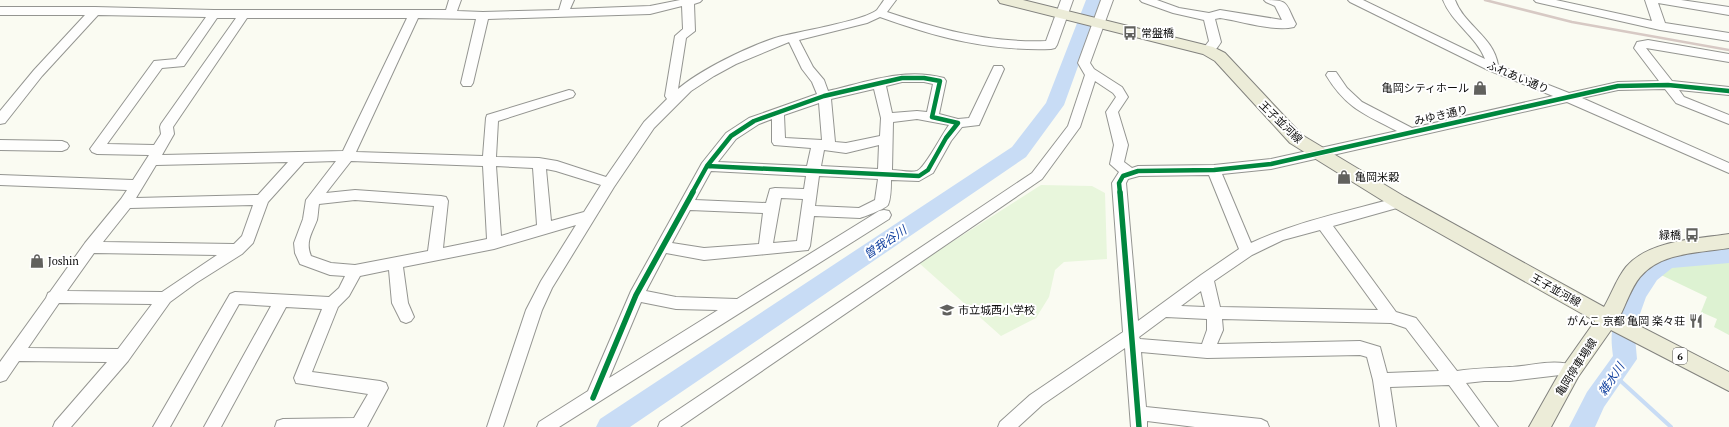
<svg xmlns="http://www.w3.org/2000/svg" width="1729" height="427" font-family="'PT Serif','Noto Sans JP',serif">
<style>
.green{fill:#ddf2d2}
.pitch{fill:#e8f6dc}
.lines{fill:none;stroke-linecap:round;stroke-linejoin:round}
.stream{stroke:#c8dcf5;stroke-width:4}
.river{fill:#c8dcf5;fill-rule:evenodd}
.minor-casing{stroke:#949591;stroke-width:2}
.major-casing{stroke:#82827e;stroke-width:2}
.minor{fill:#fefefd;fill-rule:evenodd}
.major{fill:#ececd8;fill-rule:evenodd}
.rail{stroke:#d7c9c4;stroke-width:2.5}
.cycleway-far1-casing{stroke:#fff;stroke-width:6}
.cycleway-casing{stroke:#fff;stroke-width:8}
.cycleway-far1{stroke:#00873e;stroke-width:4.5}
.cycleway{stroke:#00873e;stroke-width:5.5}
.labels{text-anchor:middle;dominant-baseline:central;stroke-width:4;stroke-linejoin:round;paint-order:stroke}
.shield{fill:#fff;stroke:#565656;stroke-width:1}
.shield-label{font-size:10px;font-weight:bold;fill:#0e0e0e}
.poi-label{font-size:11px;fill:#0e0e0e;stroke:#fff;text-anchor:start}
.street-label{font-size:11px;fill:#0e0e0e;stroke:#fff}
.water-label{font-size:12px;font-style:italic;fill:#1644a1;stroke:#fff}
</style>
<rect width="100%" height="100%" fill="#fafbf2"/>
<path class="green" d="M1729,257V335L1714,327L1717,319L1701,312L1707,297L1659,274C1668,259 1712,259 1729,257Z"/>
<path class="pitch" d="M1041,185L1092,186L1105,193L1107,259L1064,262L1055,270L1049,297L1036,318L1001,336L919,263Z"/>
<g class="lines">
<path class="stream" d="M1613,374L1671,427"/>
<path class="river" d="M1086,0H1102L1064,105L1026,157L630,427H596L600,419L1012,147L1046,103Z
M1729,245V263L1672,268L1657,280L1646,297L1636,325L1635,337L1637,359L1604,407L1595,427H1569L1587,392L1613,356C1612,348 1611,340 1612,332C1615,307 1634,265 1659,255C1681,247 1706,248 1729,245Z"/>
<defs>
<path id="minor" d="M449,0H461L457,11L483,12L559,10L562,0H574L570,9L650,6L680,0H702L700,2L694,4L695,31L686,38L678,89C700,70 747,47 775,38C795,32 864,21 877,10C879,7 882,3 884,0H896L887,12C941,30 989,43 1046,41L1061,0H1073L1057,45L1055,48L1051,49C988,51 939,38 880,17L867,23L799,40L813,67L824,80L828,91C866,82 905,67 944,78L946,81L939,114L958,119L969,118L994,66H1002L1004,69L979,125L962,127L951,141L933,173L919,181L891,180C891,187 891,198 888,205C885,209 866,216 860,218L814,216L810,246L808,250L704,260L666,253L646,291L676,297L737,299L879,211L884,210L889,211L891,215L889,219L559,427H537L539,422L588,391L631,291L702,163L726,133L749,118L817,94L812,82L802,69L789,42L736,64L714,76L691,91L654,128L614,187L552,288L542,310L503,427H487L526,310L541,281L576,225L494,249L403,267L408,303L414,317L411,321L406,323L401,321L392,303L389,270L360,276L349,296L338,307L312,372L380,381L386,383L388,388L367,427H275L277,421L283,419L354,418L368,394L296,383L294,378L322,309L286,307L221,427H204L271,306L239,304L170,427H153L230,294L235,292L329,297L339,288L345,276L330,275L300,264L295,253L294,243L303,219L306,200L336,161L304,162L268,202L253,243L242,254L196,283L170,302L128,361L71,427H53L55,422L107,362L19,361L6,380L0,382V362L46,298L48,293L50,292L85,243L121,199L127,190L0,185V175L133,180L149,155L97,154L92,152L90,149L154,61L176,59L206,17L98,15L42,76L5,123L0,124V111L34,70L85,15H0V7H95L214,10H446ZM682,6L683,29L675,36L665,96L667,99L644,122L606,177L557,161L539,158L496,157L498,121L573,97L575,94L573,91L569,90L487,115L486,118L483,156L356,152L418,18L476,19L461,83L463,86H471L473,83L488,19L650,14ZM217,18H236L161,124L160,127L161,134L154,145L107,144L162,68L184,66ZM247,18H407L343,151L162,155L174,134L173,127ZM902,82H924L933,84L927,112L917,111L892,113L886,86ZM874,89L881,118L880,136L846,143L835,142L831,99ZM819,103L822,140L785,138L784,115ZM772,119V142L774,145L811,148L807,166L718,162L736,139L759,124ZM917,119L949,125C942,134 925,168 917,171C910,173 899,170 892,170L893,122ZM879,145L878,169L821,166L824,150L846,153ZM351,161L483,166L487,239L443,248L448,201L446,197L441,196L355,190L326,193ZM288,162L258,195L136,198L156,165ZM496,166L533,168L537,225L501,236ZM546,169L556,171L601,185L584,212L551,221ZM711,171L806,176L804,189L775,188L770,189L766,203L695,200ZM819,176L878,179L875,200L859,208L815,206ZM781,198L803,199L797,241L773,243ZM355,200L434,206L428,251L355,265L331,263L311,256C305,242 312,233 317,220C318,215 318,210 319,204ZM253,205L242,236L234,244L103,242L130,208ZM690,210L763,213L759,244L704,248L672,243ZM94,253L217,255L162,292L67,291ZM641,302L676,309L718,310L609,378ZM59,303L152,304L118,349L28,348Z
M1101,0H1113L1090,63L1094,69L1122,87L1128,97L1118,112L1128,145L1124,162L1132,168L1138,166L1214,165L1271,159L1397,131C1364,114 1346,108 1326,75L1328,72H1336L1347,88L1362,102L1412,128L1553,96L1488,70L1350,2L1348,0H1363L1485,59C1476,36 1452,23 1443,0H1455C1464,25 1494,37 1498,65L1569,93L1618,82L1659,81L1634,48L1637,42L1648,40L1729,54V62L1646,48L1672,81L1729,87V95L1679,90L1684,97L1729,115V124L1676,103L1665,89L1618,90L1582,98L1729,163V173L1567,102L1271,169L1222,174L1251,243C1298,221 1349,211 1399,197L1404,198L1406,202L1404,206L1333,226L1396,312L1416,318L1457,371C1475,368 1492,368 1509,367C1534,366 1553,358 1577,366L1579,371L1577,376L1571,378L1560,375L1510,381H1484L1466,383L1498,427H1480L1449,385L1390,387L1396,427H1380L1373,380L1367,357L1360,355L1207,358L1141,352L1146,407L1261,419L1267,422L1269,427H1195L1147,421V427H1131L1125,348L1042,405L1018,427H998L1000,422L1030,395L1123,332L1112,183L1119,172L1110,164L1114,145L1106,112L1116,97L1113,93L1095,81L1080,127L1042,179L680,427H658L660,422L1032,173L1068,126L1085,75L1078,63ZM1209,175L1239,249L1201,275L1138,321L1126,183L1128,179L1139,176ZM1320,230L1378,310L1220,307L1214,281L1252,255L1283,240ZM1201,291L1205,307L1181,306ZM1166,317L1207,319V330L1202,344L1140,339L1139,337ZM1222,319L1391,323L1406,328L1439,371L1387,373L1380,347L1360,341L1217,344L1223,330Z
M1140,0H1157L1179,8L1209,13L1220,10L1282,20L1275,6L1266,2L1264,0C1290,0 1285,3 1296,24L1294,27C1274,32 1241,21 1220,18L1215,19L1221,42C1217,49 1212,55 1204,53L1202,50L1209,41L1204,20L1173,13L1142,2Z
M1534,0H1556L1652,21L1645,0H1681L1729,7V15L1658,3L1665,23L1729,33V41L1660,30L1540,3L1536,2Z
M0,140L62,141L67,143L69,146L67,149L62,151L0,150Z"/>
<path id="major" d="M998,0H1023L1213,47L1225,53L1302,135L1405,197L1604,307C1611,295 1617,278 1626,267C1649,240 1697,239 1729,234V248C1699,253 1661,252 1640,277C1631,288 1626,304 1620,316L1729,372V391L1611,330L1578,377L1551,427H1529L1564,365L1595,321L1393,207L1290,143L1215,61L1203,54L1000,3Z"/>
</defs>
<use href="#minor" class="minor-casing"/>
<use href="#major" class="major-casing"/>
<use href="#minor" class="minor"/>
<use href="#major" class="major"/>
<path class="rail" d="M1485,0L1572,22L1729,50"/>
<defs>
<path id="cycleway-far1" d="M902,78H924L940,81L932,117L958,123L946,138L928,170L919,176L707,166L731,136L754,121L824,96Z
M692,193L707,166
M1120,193L1119,183L1123,176L1138,171L1214,170L1271,164L1618,86L1668,85L1729,91"/>
<path id="cycleway" d="M1120,192L1139,427
M593,398L636,295L693,192"/>
</defs>
<use href="#cycleway-far1" class="cycleway-far1-casing"/>
<use href="#cycleway" class="cycleway-casing"/>
<use href="#cycleway-far1" class="cycleway-far1"/>
<use href="#cycleway" class="cycleway"/>
</g>
<defs>
<symbol id="bus-bare" viewBox="-9 -9 18 18"><path d="M-5-6H5V4H4V6H2V4H-2V6H-4V4H-5ZM-3.5-4V0h7V-4ZM-3.5 1.2v1.5H-2V1.2ZM2 1.2v1.5H3.5V1.2Z" fill="#61615e" stroke="#fff" stroke-width="2.5" paint-order="stroke"/></symbol>
<symbol id="shop-bare" viewBox="-9 -9 18 18"><path d="M-5-2.5h2.3a2.7 3.5 0 0 1 5.4 0H5L5.5 6h-11ZM-1.5-2.5h3a1.5 2.3 0 0 0-3 0Z" fill="#61615e" stroke="#fff" stroke-width="2.5" paint-order="stroke"/></symbol>
<symbol id="school-bare" viewBox="-9 -9 18 18"><path d="M0-5L7-2L0 1L-7-2ZM-4 1L0 2.5L4 1V4Q0 6-4 4Z" fill="#61615e" stroke="#fff" stroke-width="2.5" paint-order="stroke"/></symbol>
<symbol id="restaurant-bare" viewBox="-9 -9 18 18"><path d="M-5-6h1v4h1v-4h1v4h1v-4h1v5L-1.5 .5V6h-2V.5L-5-1ZM5-6V6H3V1.5H1.5Q1.5-4 5-6Z" fill="#61615e" stroke="#fff" stroke-width="2.5" paint-order="stroke"/></symbol>
</defs>
<g fill-rule="evenodd">
<use href="#bus-bare" x="1120" y="23" width="20" height="20"/>
<use href="#shop-bare" x="1470" y="78" width="20" height="20"/>
<use href="#shop-bare" x="1334" y="167" width="20" height="20"/>
<use href="#bus-bare" x="1682" y="225" width="20" height="20"/>
<use href="#shop-bare" x="27" y="251" width="20" height="20"/>
<use href="#school-bare" x="937" y="300" width="20" height="20"/>
<use href="#restaurant-bare" x="1686" y="311" width="20" height="20"/>
</g>
<g class="labels">
<rect class="shield" x="1673" y="348" width="14" height="16" rx="3"/>
<g class="shield-label">
<text x="1680" y="356">6</text>
</g>
<g class="poi-label">
<text x="1141" y="33">常盤橋</text>
<text x="1469" y="88" text-anchor="end">亀岡シティホール</text>
<text x="1355" y="177">亀岡米穀</text>
<text x="1681" y="235" text-anchor="end">緑橋</text>
<text x="48" y="261">Joshin</text>
<text x="958" y="310">市立城西小学校</text>
<text x="1685" y="321" text-anchor="end">がんこ 京都 亀岡 楽々荘</text>
</g>
<g class="street-label">
<text transform="translate(1518 77) rotate(23)">ふれあい通り</text>
<text transform="translate(1441 115) rotate(-13)">みゆき通り</text>
<text transform="translate(1281 122) rotate(44)">王子並河線</text>
<text transform="translate(1556 290) rotate(29)">王子並河線</text>
<text transform="translate(1576 367) rotate(-57)">亀岡停車場線</text>
</g>
<g class="water-label">
<text transform="translate(885 242) rotate(-34)">曽我谷川</text>
<text transform="translate(1611 379) rotate(-56)">雑水川</text>
</g>
</g>
</svg>
